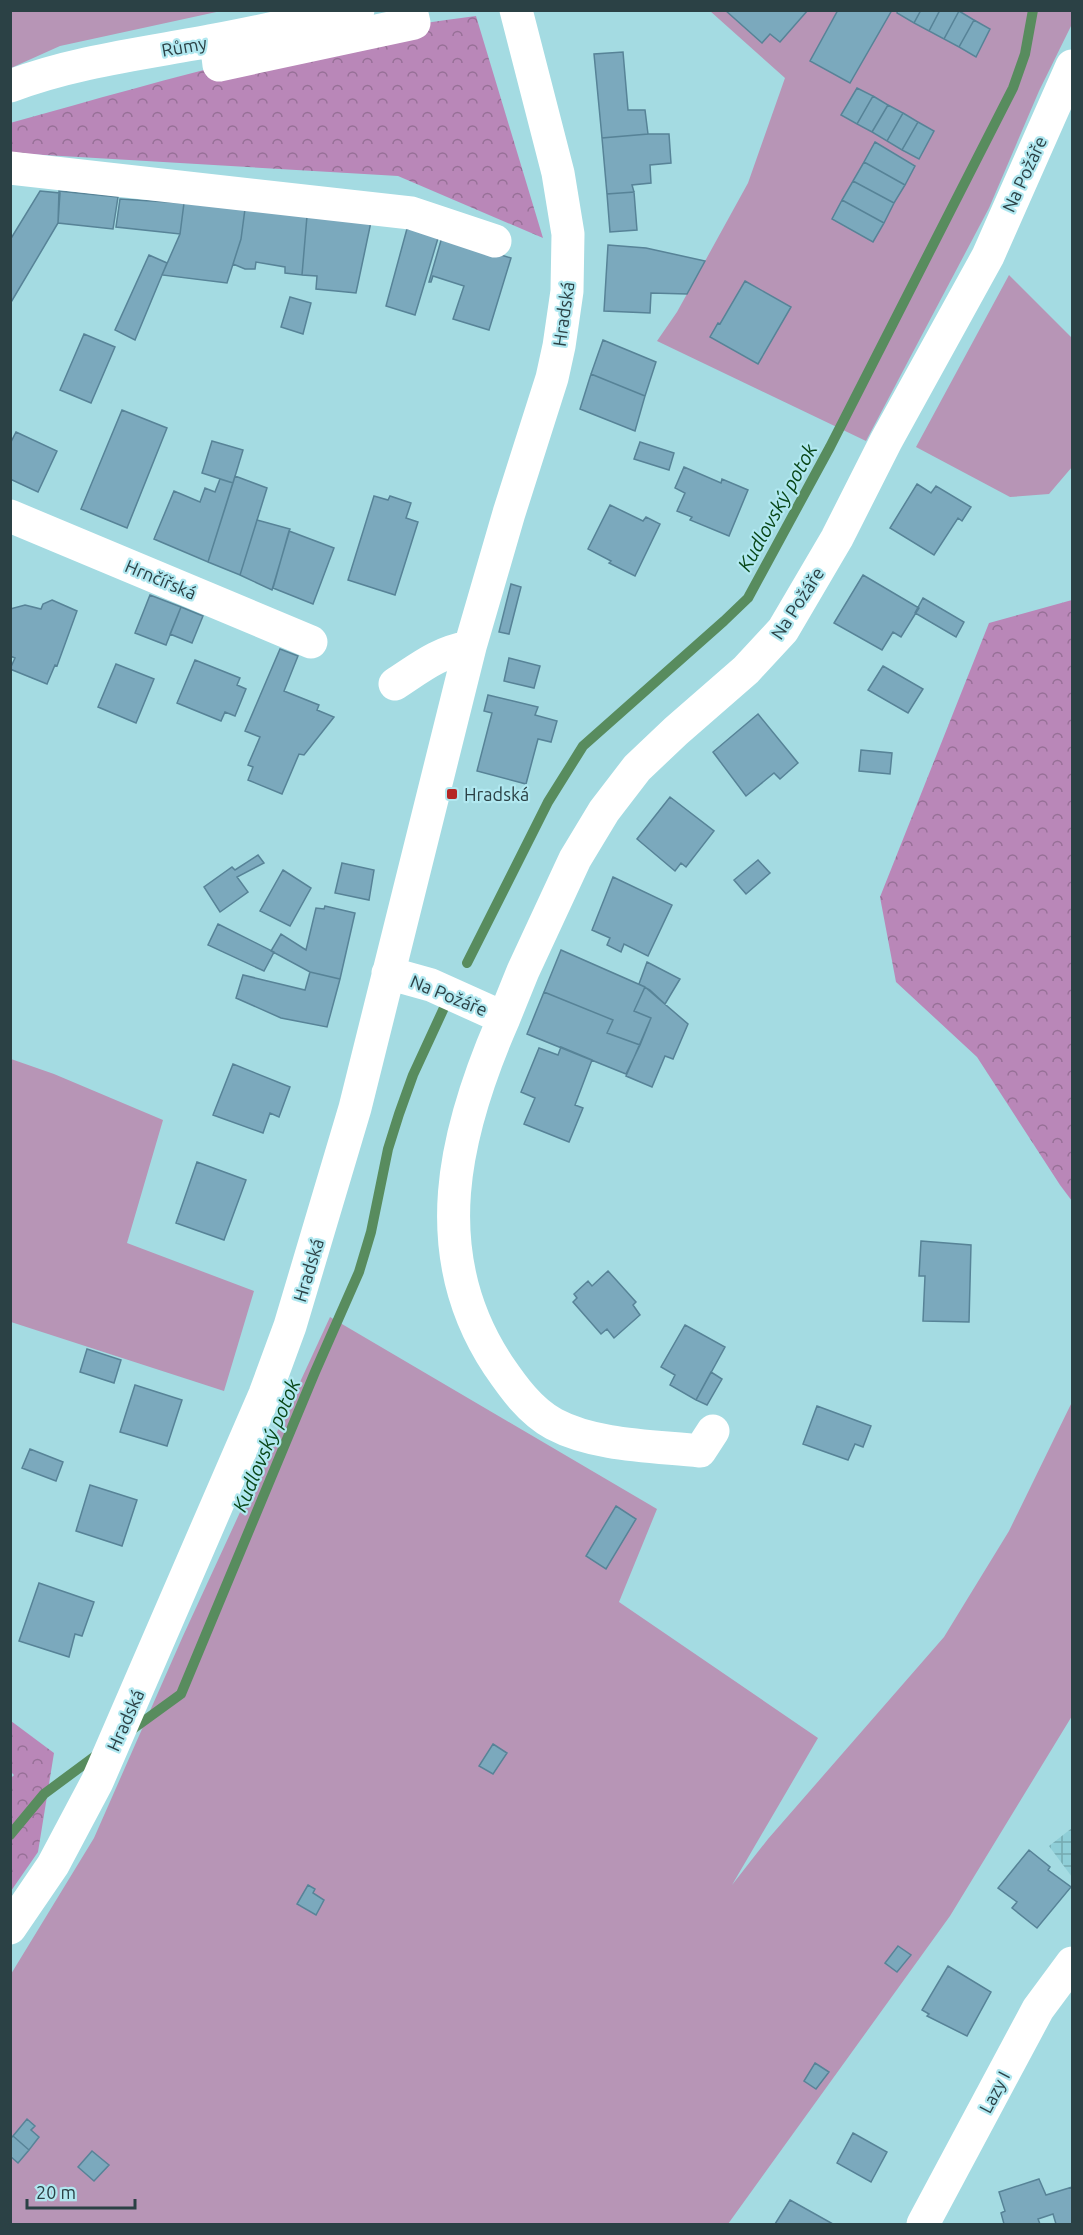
<svg xmlns="http://www.w3.org/2000/svg" width="1083" height="2235" font-family="Ubuntu,sans-serif">
<style>
.industrial{fill:url(#industrial-grid)}
.green{fill:#b795b6}
.forest{fill:url(#forest-crowns)}
.lines{fill:none;stroke-linecap:round;stroke-linejoin:round}
.stream{stroke:#588c5e;stroke-width:10}
.building{fill:#7ba9bd;stroke:#578397;stroke-width:1.5}
.minor{stroke:#fff;stroke-width:33}
.poi-dot{fill:#b52624;stroke:#b1e8f0;stroke-width:2}
.labels{text-anchor:middle;dominant-baseline:central;stroke-width:4.5;stroke-linejoin:round;paint-order:stroke}
.street-label{font-size:18px;fill:#2b4145;stroke:#b1e8f0}
.poi-label{font-size:18px;fill:#2b4145;stroke:#b1e8f0;text-anchor:start}
.water-label{font-size:20px;font-style:italic;fill:#084618;stroke:#b1e8f0}
</style>
<defs>
<pattern id="industrial-grid" width="8" height="8" patternUnits="userSpaceOnUse" patternTransform="scale(1.5)"><rect width="8" height="8" fill="#8fced7"/><path d="M0 4h8M4 0v8" fill="none" stroke="#75a9b0"/></pattern>
<pattern id="forest-crowns" width="20" height="18" patternUnits="userSpaceOnUse" patternTransform="scale(1.5)"><rect width="20" height="18" fill="#b987b8"/><path d="M2 6a3 3 0 1 1 6 0M12 15a3 3 0 1 1 6 0" fill="none" stroke="#977097"/></pattern>
</defs>
<rect width="100%" height="100%" fill="#a4dbe2"/>
<path class="industrial" d="M1072,1828V1877L1049,1846Z"/>
<path class="green" d="M11,10H221V11L60,46L11,68Z
M710,11H1072V24L1039,91L989,208L866,441L657,341L677,312L748,183L785,78Z
M1009,275L1072,338V467L1049,494L1010,497L916,447Z
M11,1059L54,1074L163,1120L127,1243L254,1291L224,1391L11,1322Z
M330,1317L657,1509L619,1602L818,1738L732,1885L768,1839L944,1637L1009,1531L1072,1402V1716L950,1916L728,2224H11V1974L94,1838L183,1636Z"/>
<path class="forest" d="M476,16L543,238L398,176L11,153L10,123C164,80 317,35 476,16Z
M1072,600V1201L1060,1185L977,1057L896,982L880,897L989,623Z
M11,1721L54,1753L38,1852L11,1891L10,1779L14,1775L11,1772Z"/>
<g class="lines">
<path class="stream" d="M467,963L548,802L583,746L724,621L748,598L830,447L1013,88L1025,54L1033,10
M130,1731L181,1694L315,1372L359,1272L371,1232L388,1149L399,1114L413,1075L449,997
M10,1835L44,1794L98,1754"/>
</g>
<path class="building" d="M725,10H808L780,42L770,34L762,43Z
M838,10H892L850,83L810,61Z
M898,10H921L914,23L897,13Z
M921,10H940L929,31L914,23Z
M940,10L959,11L944,39L929,31Z
M959,11L974,20L959,47L944,39Z
M974,20L990,29L976,57L959,47Z
M623,52L628,110H645L648,134L602,138L594,54Z
M857,88L873,96L857,124L841,115Z
M873,96L888,105L872,132L857,124Z
M888,105L903,113L887,141L872,132Z
M903,113L918,122L902,150L887,141Z
M918,122L934,131L919,159L902,150Z
M648,134H669L671,163L650,165L651,183L632,185L634,192L607,194L602,138Z
M875,142L915,166L905,185L864,162Z
M864,162L905,185L894,203L853,181Z
M853,181L894,203L884,223L842,200Z
M40,191L60,193L58,223L10,304V240Z
M59,191L118,197L113,229L58,223Z
M634,192L637,230L610,232L607,194Z
M120,199L184,203L180,234L116,227Z
M842,200L884,223L873,242L832,219Z
M184,203L245,209L241,239L227,283L162,275L180,234Z
M245,209L307,216L302,275L285,273V267L256,262L255,269H245L233,264L241,239Z
M307,216L371,222L356,293L316,289L317,276L302,275Z
M408,225L439,235L415,315L386,306Z
M442,237L511,258L489,330L453,319L464,286L433,276L431,282H429Z
M608,245L646,248L705,261L687,294L651,293L650,313L604,311Z
M149,255L167,263L135,340L115,330Z
M745,281L791,307L758,364L710,337L718,323L720,324Z
M290,297L311,303L303,334L281,327Z
M84,334L115,347L91,403L60,390Z
M603,340L656,362L645,396L591,374Z
M591,374L645,396L635,431L580,409Z
M122,410L167,428L127,528L81,509Z
M16,432L57,451L38,492L10,479V444Z
M212,441L243,450L233,483L202,473Z
M640,442L674,453L669,470L634,459Z
M684,467L721,483L722,479L748,490L729,536L690,520L692,517L677,511L685,493L675,488Z
M235,476L267,488L240,575L208,562Z
M220,479L233,483L208,562L154,539L174,491L200,502L205,488L215,492Z
M917,484L931,493L936,486L971,507L962,521L958,518L934,555L890,528Z
M374,496L388,500L390,496L411,503L406,518L418,522L395,595L348,580Z
M610,505L643,521L646,517L660,524L635,576L609,563L611,561L588,549Z
M257,520L290,529L272,590L240,575Z
M289,531L334,548L313,604L273,588Z
M863,575L919,608L901,637L893,632L882,650L834,623Z
M511,584L521,587L509,634L499,632Z
M150,595L181,607L166,645L135,633Z
M923,598L964,622L956,637L915,613Z
M52,600L77,611L57,666L55,665L47,684L10,669L15,658L10,656V609L25,605L41,609L43,604Z
M181,607L203,616L192,643L170,634Z
M280,649L298,656L284,691L319,705L317,710L334,717L304,755L299,754L282,794L248,780L253,767L248,765L260,737L245,731Z
M509,658L540,666L534,688L504,681Z
M195,660L240,678L237,685L246,689L235,716L225,712L221,721L177,703Z
M116,664L154,679L136,723L98,707Z
M883,666L923,689L908,713L868,690Z
M488,695L538,707L535,715L557,721L551,742L538,739L526,784L477,771L492,713L484,711Z
M758,714L798,763L780,779L774,773L746,796L713,752Z
M861,750L892,753L890,774L859,771Z
M670,797L714,831L686,867L681,863L675,871L637,839Z
M258,855L264,863L237,877L248,892L220,912L204,887L232,867L235,870Z
M758,860L770,873L746,894L734,880Z
M342,863L374,870L369,900L335,893Z
M283,870L311,888L290,926L260,911Z
M613,877L672,905L648,956L624,944L621,952L607,945L610,938L592,930Z
M325,906L355,913L340,979L310,972L271,951L281,934L306,950L316,908L324,909Z
M218,924L274,952L264,971L208,945Z
M561,950L645,987L634,1011L651,1018L640,1045L607,1033L613,1020L544,992Z
M647,962L680,979L665,1004L650,990L639,984Z
M310,972L340,979L327,1027L281,1018L236,998L243,975L305,990Z
M645,987L688,1024L673,1059L665,1056L652,1087L626,1076L651,1018L634,1011Z
M544,992L613,1020L607,1033L640,1045L626,1074L527,1034Z
M561,1047L592,1060L575,1105L583,1108L569,1142L524,1124L535,1098L521,1092L539,1048L558,1055Z
M233,1064L290,1087L279,1117L270,1113L263,1133L213,1115Z
M197,1162L246,1180L224,1240L176,1223Z
M921,1241L971,1245L969,1322L923,1321L925,1276H919Z
M608,1271L636,1302L633,1305L640,1315L614,1338L607,1329L601,1334L573,1302L577,1298L574,1294L588,1281L592,1286Z
M685,1325L725,1347L696,1400L670,1385L675,1375L661,1367Z
M87,1349L121,1360L114,1383L80,1372Z
M711,1372L722,1379L707,1405L696,1400Z
M135,1385L182,1400L167,1446L120,1432Z
M817,1406L871,1426L863,1447L855,1444L848,1460L803,1444Z
M30,1449L63,1462L56,1481L22,1468Z
M90,1485L137,1500L122,1546L76,1531Z
M616,1506L636,1519L606,1569L586,1556Z
M39,1583L94,1602L82,1636L75,1634L69,1657L19,1641Z
M493,1744L507,1753L493,1774L479,1766Z
M1029,1850L1050,1867L1048,1870L1071,1887L1037,1928L1012,1908L1017,1902L998,1888Z
M308,1885L315,1889L313,1893L324,1900L316,1915L297,1904Z
M898,1946L911,1955L897,1972L885,1963Z
M948,1966L991,1992L967,2036L927,2016L929,2014L922,2010Z
M815,2063L829,2072L816,2089L804,2081Z
M27,2119L35,2126L31,2130L39,2137L29,2150L13,2136Z
M853,2133L887,2152L871,2182L837,2163Z
M13,2136L29,2150L18,2163L10,2156V2139Z
M92,2151L109,2165L94,2181L78,2167Z
M1039,2179L1046,2195L1072,2187V2224H1056L1053,2214L1038,2219L1040,2224H1004L1001,2213L1005,2211L999,2192Z
M790,2200L833,2224H775Z"/>
<g class="lines">
<path class="minor" d="M216,40L219,65L414,23L411,10
M10,86C76,61 147,53 215,40C263,31 311,20 358,10
M10,168L411,213L495,241
M10,516L311,642
M395,684C421,667 439,652 470,647
M388,973L431,985L504,1018L523,971L575,859L604,811L637,768L676,731L746,670L783,630L837,538L886,441L988,256L1072,66
M504,1018C454,1132 424,1253 498,1365C513,1387 530,1411 554,1424C595,1446 654,1446 700,1451L713,1431
M10,1928L53,1865L97,1782L265,1394L290,1326L355,1108L470,647L509,513L552,378L559,346L567,291L568,234L558,173L516,10
M923,2224L1038,2009L1072,1963"/>
</g>
<rect class="poi-dot" x="446" y="788" width="12" height="12" rx="3"/>
<g class="labels">
<g class="street-label">
<text transform="translate(184 46) rotate(-10)">Růmy</text>
<text transform="translate(1024 174) rotate(-65)">Na Požáře</text>
<text transform="translate(563 314) rotate(-82)">Hradská</text>
<text transform="translate(161 579) rotate(23)">Hrnčířská</text>
<text transform="translate(797 603) rotate(-57)">Na Požáře</text>
<text transform="translate(449 995) rotate(22)">Na Požáře</text>
<text transform="translate(308 1270) rotate(-73)">Hradská</text>
<text transform="translate(125 1720) rotate(-66)">Hradská</text>
<text transform="translate(994 2092) rotate(-62)">Lazy I</text>
</g>
<g class="poi-label">
<text x="464" y="794">Hradská</text>
</g>
<g class="water-label">
<text transform="translate(777 507) rotate(-61)">Kudlovský potok</text>
<text transform="translate(266 1445) rotate(-67)">Kudlovský potok</text>
</g>
</g>
<rect width="1083" height="2235" fill="none" stroke="#2b4145" stroke-width="24"/>
<path d="M27 2199v9h108v-9" fill="none" stroke="#2b4145" stroke-width="3"/>
<text x="36" y="2199" font-size="18" fill="#2b4145" stroke="#b1e8f0" stroke-width="4.5" paint-order="stroke">20 m</text>
</svg>
